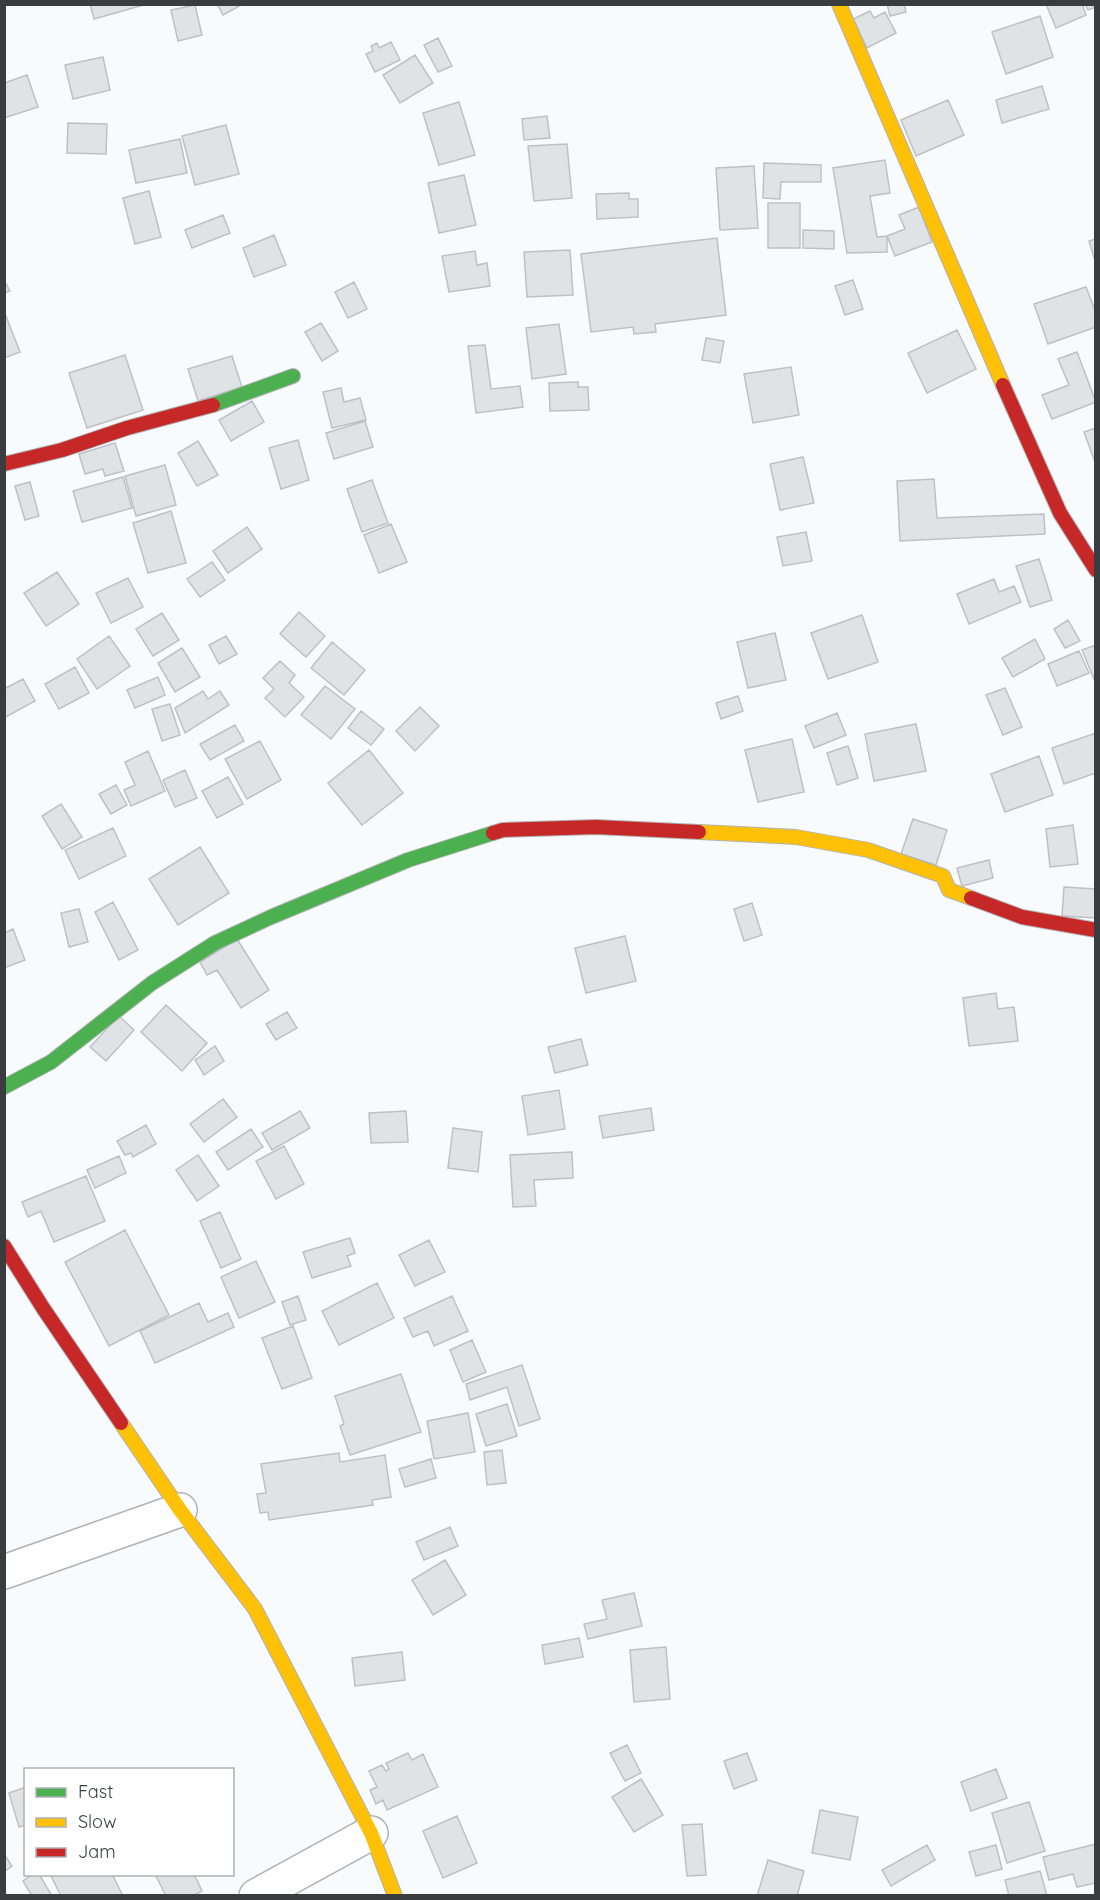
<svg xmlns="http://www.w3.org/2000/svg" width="1100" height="1900" font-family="Quicksand,sans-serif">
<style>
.building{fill:#e0e3e5;stroke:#bec1c3;stroke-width:1.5}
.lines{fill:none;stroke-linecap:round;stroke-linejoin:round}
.street-casing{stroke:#b0b2b4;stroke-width:36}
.fast-casing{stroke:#b0b2b4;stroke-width:16}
.slow-casing{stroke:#b0b2b4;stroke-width:16}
.jam-casing{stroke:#b0b2b4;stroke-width:16}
.street{stroke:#fefeff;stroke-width:33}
.fast{stroke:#4caf50;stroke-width:14}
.slow{stroke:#ffc107;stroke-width:14}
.jam{stroke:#c62828;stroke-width:14}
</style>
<rect width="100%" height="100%" fill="#f8fbfd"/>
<path class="building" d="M90,4H147L94,19Z
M217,4H243L223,15Z
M887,4H904L906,12L890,16Z
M1046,4H1082L1086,15L1056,28Z
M1085,4H1096V7L1088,10Z
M195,5L202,35L178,41L171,10Z
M870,11L874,18L885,12L896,33L867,48L853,19Z
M1040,16L1053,57L1006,74L992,32Z
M438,38L452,66L438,72L424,45Z
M391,42L400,60L375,72L366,54L373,51L371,46L377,43L379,48Z
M415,55L433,83L400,103L383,75Z
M103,57L110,90L73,99L65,65Z
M27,75L38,107L4,118V83Z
M1042,86L1049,109L1002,123L996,100Z
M948,100L964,135L916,156L901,120Z
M459,102L475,155L439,165L423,113Z
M547,116L550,138L524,140L522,119Z
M68,123L107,124L106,154L67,153Z
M226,125L239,174L195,185L182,136Z
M180,139L187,173L136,183L129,150Z
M567,144L572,198L534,201L528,146Z
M885,160L890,193L870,196L877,237L887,236V252L847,253L833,168Z
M764,163L821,165V182H781L780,199L763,198Z
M754,166L758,228L720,230L716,168Z
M464,175L476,225L439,233L428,183Z
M149,191L161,237L135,244L123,198Z
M629,193V199H638V217L597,219L596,194Z
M768,203H800V248H768Z
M919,207L932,242L895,256L887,236L905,229L899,215Z
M223,215L230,233L192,248L185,230Z
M803,230L834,231V249L803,248Z
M274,235L286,265L254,277L243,248Z
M717,238L726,315L655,324L656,332L634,334L633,327L591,332L581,254Z
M1096,239V264L1089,241Z
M570,250L573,295L527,297L524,252Z
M475,251L477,265L487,263L490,286L449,292L442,256Z
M4,280L10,291L4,293Z
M853,280L863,309L845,315L835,286Z
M354,282L367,309L348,318L335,292Z
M1086,287L1096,313V327L1048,344L1034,304Z
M4,311L20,352L4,358Z
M321,323L338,351L322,361L305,332Z
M559,324L566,374L532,379L526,328Z
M957,330L976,369L927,393L908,353Z
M706,338L724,341L720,363L702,360Z
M485,345L491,389L520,386L523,407L476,413L468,346Z
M1077,352L1096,402L1052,419L1042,395L1069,385L1058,359Z
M125,355L143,410L87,428L69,373Z
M232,356L242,387L198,401L188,369Z
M791,367L799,415L753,423L744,374Z
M578,382V387H588L589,410L550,411L549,383Z
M341,388L344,402L360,398L366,420L332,428L323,392Z
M252,401L264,422L231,441L219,420Z
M365,421L373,447L334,459L326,433Z
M1096,428V465L1084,432Z
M298,440L309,480L281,489L269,448Z
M198,441L218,475L197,486L178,453Z
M115,443L124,471L105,476L103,469L85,474L79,454Z
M803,457L814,503L780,510L770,464Z
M165,465L176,505L136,516L125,476Z
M123,477L132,508L82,522L73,491Z
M934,479L937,518L1044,514L1045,534L900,541L897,481Z
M372,480L388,523L362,532L347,489Z
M30,482L39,516L25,520L15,486Z
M171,511L186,563L148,573L133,523Z
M391,524L407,562L379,573L364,535Z
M247,527L262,549L228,573L213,551Z
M806,532L812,561L783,566L777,537Z
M1039,559L1052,600L1030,607L1016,566Z
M212,562L225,580L200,597L187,579Z
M57,572L79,604L46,626L24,593Z
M128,578L143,607L111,623L96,593Z
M994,579L999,592L1014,586L1021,602L969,624L957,594Z
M299,612L325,636L306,657L280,634Z
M162,613L179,640L153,656L136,629Z
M862,615L878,662L828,679L811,633Z
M1068,620L1080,641L1065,648L1054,629Z
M775,633L786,680L748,688L737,642Z
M109,636L130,666L97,689L77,659Z
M226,636L237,654L219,664L209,645Z
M1035,639L1045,659L1013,677L1002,658Z
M332,642L365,670L344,695L311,668Z
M1096,645V684L1082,650Z
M182,648L200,677L175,692L158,663Z
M1079,651L1089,673L1057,686L1048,664Z
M280,661L295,675L289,683L304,697L285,717L265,698L274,689L263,678Z
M75,667L89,693L59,709L45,684Z
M158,677L165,695L135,708L127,690Z
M23,679L35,701L4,718V689Z
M325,686L355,709L331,739L301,715Z
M1005,688L1022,727L1003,735L986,695Z
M203,691L208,699L220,691L229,705L185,733L175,708Z
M738,696L743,711L721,719L716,703Z
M170,704L180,735L162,741L152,709Z
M420,707L439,726L415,751L396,731Z
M361,711L384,729L371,745L348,728Z
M837,713L846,735L814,748L805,726Z
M916,724L926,771L874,781L865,734Z
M235,725L244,741L210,760L200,744Z
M1096,733V773L1064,784L1052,748Z
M792,739L804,792L758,802L745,750Z
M260,741L281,780L247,799L225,759Z
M848,746L858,778L837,785L827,753Z
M369,750L403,793L362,825L328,783Z
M148,751L165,791L131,806L124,790L135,785L125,762Z
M1039,756L1053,795L1005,812L991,774Z
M185,770L197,798L175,807L163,780Z
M228,777L243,804L217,818L202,791Z
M116,785L127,805L111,814L99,794Z
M61,804L82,837L62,849L42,816Z
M913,819L947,830L936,865L901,854Z
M1073,825L1078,864L1050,867L1046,829Z
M113,828L126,856L79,879L65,850Z
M200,847L229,893L178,925L149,879Z
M989,860L993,878L962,886L957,868Z
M1064,887L1096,889V918L1062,916Z
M113,902L138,950L119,960L95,912Z
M752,903L762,935L744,941L734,909Z
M79,909L88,942L69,947L61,913Z
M13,929L25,960L4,968V933Z
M625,936L636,981L586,993L575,948Z
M237,939L269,990L241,1008L217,970L207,975L200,962Z
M996,993L998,1009L1014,1007L1018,1041L969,1046L963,998Z
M166,1005L207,1043L182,1071L141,1032Z
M287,1012L297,1028L276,1040L266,1024Z
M119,1016L134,1030L106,1061L90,1047Z
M581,1039L588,1065L555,1073L548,1047Z
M215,1046L224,1061L204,1075L195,1060Z
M559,1090L565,1129L528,1135L522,1096Z
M223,1099L237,1117L204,1142L190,1124Z
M651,1108L654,1130L603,1138L599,1116Z
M300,1111L310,1128L272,1150L262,1133Z
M406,1111L408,1142L371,1143L369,1113Z
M146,1125L156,1144L133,1157L131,1153L125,1155L117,1141Z
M453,1128L482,1132L478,1172L448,1168Z
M251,1129L263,1147L228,1170L216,1152Z
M284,1146L304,1184L276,1199L256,1161Z
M572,1152L573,1178L534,1180L536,1206L513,1207L510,1155Z
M198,1155L219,1186L197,1201L176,1170Z
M119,1156L126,1173L95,1188L87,1170Z
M86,1176L105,1221L54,1242L41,1211L28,1217L22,1202Z
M220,1212L241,1259L221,1268L200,1221Z
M125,1230L169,1315L109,1346L65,1262Z
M350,1238L355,1253L347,1256L351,1266L312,1278L303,1252Z
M429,1240L445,1272L415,1286L399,1255Z
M256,1261L275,1302L239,1318L221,1277Z
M377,1283L394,1318L339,1345L322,1311Z
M298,1296L306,1320L290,1325L282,1302Z
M452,1296L468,1331L434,1346L428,1331L413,1337L404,1318Z
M199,1303L208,1322L228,1313L234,1327L155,1363L140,1331Z
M293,1326L312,1378L282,1389L262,1338Z
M472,1340L486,1372L463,1382L450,1350Z
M522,1365L540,1419L519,1426L507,1387L470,1400L466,1384Z
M401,1374L421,1432L350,1455L340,1426L344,1424L335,1396Z
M507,1404L517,1436L486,1446L476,1414Z
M468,1413L475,1452L434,1459L427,1421Z
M502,1450L506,1483L487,1485L484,1452Z
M339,1453L340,1462L385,1455L391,1497L372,1500L373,1505L269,1520L268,1512L260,1513L257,1494L266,1493L261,1464Z
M431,1459L436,1478L405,1487L399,1469Z
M450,1527L458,1546L424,1560L416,1542Z
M445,1560L466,1595L433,1615L412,1580Z
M634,1593L642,1626L588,1639L584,1624L607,1619L602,1600Z
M579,1638L583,1657L545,1664L542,1645Z
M666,1647L670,1699L634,1702L630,1650Z
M402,1652L405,1680L355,1686L352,1658Z
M627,1745L641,1773L625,1781L610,1753Z
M408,1753L412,1760L423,1754L438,1787L387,1810L383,1800L376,1804L370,1790L377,1787L369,1771L382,1765L386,1771L389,1769L386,1763Z
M747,1753L757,1780L734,1789L724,1761Z
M996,1769L1007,1798L971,1811L961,1782Z
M641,1779L663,1815L634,1832L612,1797Z
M26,1787V1825L19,1827L9,1793Z
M1029,1802L1045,1851L1007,1863L992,1813Z
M820,1810L858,1817L850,1860L812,1853Z
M457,1816L477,1863L443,1878L423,1831Z
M702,1824L706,1875L687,1876L682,1825Z
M1096,1844V1883L1077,1887L1073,1874L1049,1880L1043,1857Z
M927,1845L935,1860L891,1886L882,1870Z
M996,1845L1002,1869L976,1876L969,1852Z
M4,1854L12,1866L4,1872Z
M768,1860L804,1871L797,1896H757Z
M1040,1871L1047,1896H1009L1005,1880Z
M33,1874H39L52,1896H32L23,1881Z
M50,1874H112L123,1896H61Z
M155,1874H194L202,1891L193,1896H166Z"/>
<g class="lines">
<defs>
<path id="street" d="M4,1572L180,1510
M256,1896L371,1833"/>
<path id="fast" d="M213,405L293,376
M4,1087L51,1062L152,983L215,943L271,917L408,860L493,833"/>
<path id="slow" d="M839,4L1003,385
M699,832L796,837L868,850L943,876L949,890L971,898
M121,1423L180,1510L255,1609L371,1833L395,1896"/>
<path id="jam" d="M1003,385L1060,513L1096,570
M4,464L62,450L127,428L213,405
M493,833L503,830L596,827L699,832
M971,898L1022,917L1096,930
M4,1246L43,1308L121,1423"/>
</defs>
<use href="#street" class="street-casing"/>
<use href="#fast" class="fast-casing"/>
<use href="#slow" class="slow-casing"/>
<use href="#jam" class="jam-casing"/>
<use href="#street" class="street"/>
<use href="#fast" class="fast"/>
<use href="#slow" class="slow"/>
<use href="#jam" class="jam"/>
</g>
<rect width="1100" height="1900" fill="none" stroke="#393d40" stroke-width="12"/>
<rect x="24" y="1768" width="210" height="108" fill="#ffffff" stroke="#b0b1b3" stroke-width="1.5"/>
<rect x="36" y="1788" width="30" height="9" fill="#4caf50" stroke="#b0b1b3" stroke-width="1.5"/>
<text x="78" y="1798" font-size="18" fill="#393d40">Fast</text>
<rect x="36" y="1818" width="30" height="9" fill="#ffc107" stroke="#b0b1b3" stroke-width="1.5"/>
<text x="78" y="1828" font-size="18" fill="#393d40">Slow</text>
<rect x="36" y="1848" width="30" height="9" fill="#c62828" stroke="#b0b1b3" stroke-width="1.5"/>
<text x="78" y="1858" font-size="18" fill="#393d40">Jam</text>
</svg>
